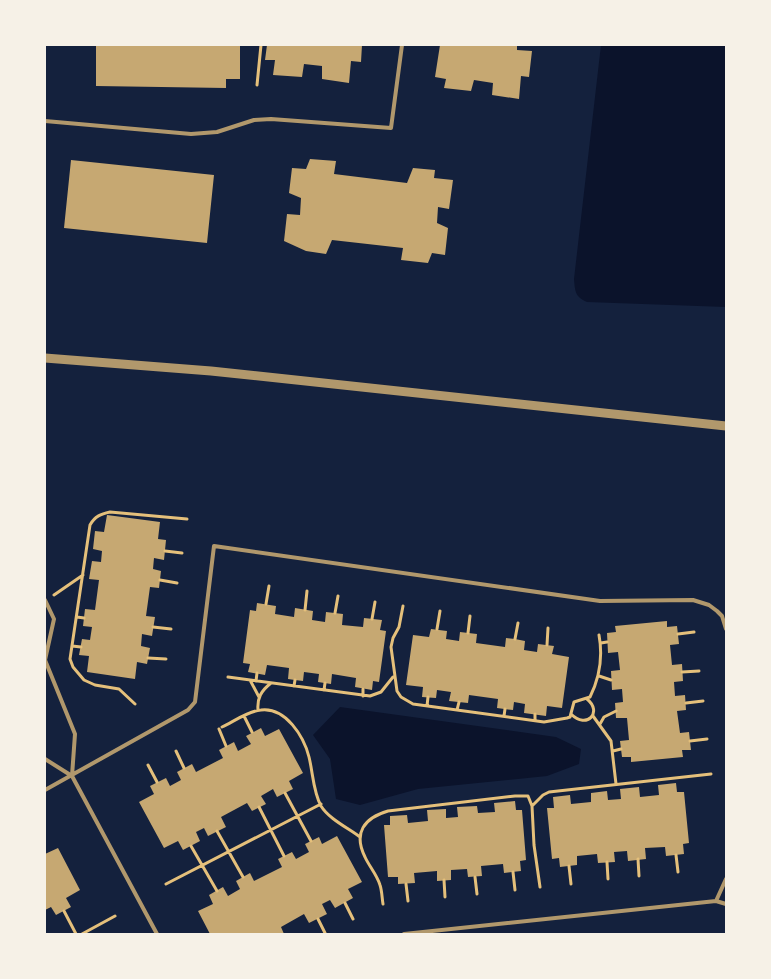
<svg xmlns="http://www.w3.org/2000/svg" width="771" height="979" font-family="Rubik,sans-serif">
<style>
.water{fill:#0b132b}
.building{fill:#c6a872}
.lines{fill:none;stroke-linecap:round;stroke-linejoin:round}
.path{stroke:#e5c07b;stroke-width:3}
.service{stroke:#b1986c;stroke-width:4}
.tertiary{stroke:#b1986c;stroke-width:9}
</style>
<rect width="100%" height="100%" fill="#14213d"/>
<path class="water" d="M601,45H726V307L587,302C575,297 575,291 574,279Z
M340,707L556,737L581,749L579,764L547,776L418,789L360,805L336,799L330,759L313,735Z"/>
<path class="building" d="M96,45H240V79H226V88L96,86Z
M267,45H362L361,62L351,61L349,83L322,79V66L304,64L302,77L273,75L275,60H265Z
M440,45H517V50L532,51L529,77L521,76L519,99L492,95L493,83L474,80L471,91L444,88L446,79L435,77Z
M310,159L336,161L334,174L407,183L413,168L435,170L434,178L453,180L449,209L438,207L437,223L448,228L445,255L432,253L428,263L401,260L403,248L332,240L326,254L306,251L284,241L287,214L300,215L301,198L289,193L292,168L306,169Z
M71,160L214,175L207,243L64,228Z
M107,515L160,522L158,539L166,540L164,560L154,558L153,569L161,571L159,588L150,587L146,616L155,617L152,636L142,634L141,646L150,648L147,664L137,662L135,679L87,672L89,656L79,655L82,639L90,640L92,627L83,626L85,609L95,610L99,580L89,579L92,561L101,562L102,551L93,549L95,531L104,532Z
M257,603L276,606L275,614L294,617L295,608L313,611L312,620L325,622L326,612L343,614L342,625L363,627L364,618L382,620L380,630L386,631L379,682L373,681L372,690L355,687L356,678L332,674L331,684L318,682L319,674L304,672L303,681L295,680L288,679L289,668L267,665L265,675L248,672L250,664L243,663L250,610L256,611Z
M667,621V627L677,626L679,644L670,645L672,665L682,664L683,681L674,682L675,696L685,695L686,710L677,711L680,733L689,732L691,750H682L683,757L631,762V757H622L620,741L629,740L627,718H616L615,703L623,702L622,689L612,690L611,671L620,670L618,652L608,653L607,633L616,632L615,626Z
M431,629L447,631L446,639L459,641L460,632L477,634L476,643L505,647L506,638L515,639L525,641L524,650L537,652L538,644L554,646L552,654L569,657L562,708L547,706L546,716L524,713L525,704L514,702L513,710L497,708L498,699L469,695L468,703L449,701L451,692L437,690L436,698L422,697L423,687L406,685L413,635L429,637Z
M261,728L265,736L279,729L303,773L289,781L293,789L277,797L273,789L261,796L266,804L252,811L247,803L221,817L226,827L208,836L204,828L196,832L200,841L183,850L178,841L164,848L139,802L154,794L150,786L166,778L170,786L181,780L177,772L192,764L196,772L223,758L219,750L234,742L238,751L251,744L246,736Z
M676,783L677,792H684L689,843L683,844L684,854L666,856L665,847L645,848L646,859L628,861L627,851L614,852L615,862L598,863L597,854L577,856V865L560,867L559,858L552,859L547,808H554L553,797L570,795L571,804L591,802V793L607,791L608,800L621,799L620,789L639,787L640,797L659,795L658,785Z
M515,801L516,810H522L526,860L520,861L521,871L504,873L503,864L481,866L482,876L468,877L467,869L451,870V880L437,881V871L414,873L415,883L398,884V877H388L384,825H390V816L407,815L408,823L428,821L427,810L446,809V818L458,817L457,807L477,806L478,813L495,812L494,803Z
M337,836L362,882L348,889L353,898L335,908L330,900L322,904L327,914L309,923L304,914L281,927L284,934H210L198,911L213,904L209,895L223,887L228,896L240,889L236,881L250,873L254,881L282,867L278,859L292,852L296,859L309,852L305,844L319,837L322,844Z
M58,848L80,890L66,898L71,907L56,915L51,907L45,910V854Z"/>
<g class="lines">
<path class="path" d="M257,85L261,45
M165,551L182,553
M160,580L177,583
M54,595L83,575
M266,604L269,586
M403,606L399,627L393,638L391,647L397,691L401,697L413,704L544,722L567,718L570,717L574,702L590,697C600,677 603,657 599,635
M305,610L307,591
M335,613L338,596
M77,617L84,618
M372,619L375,602
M153,627L171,629
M437,629L440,611
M468,633L470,616
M678,634L694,632
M515,639L518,623
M601,643L607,642
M547,645L548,628
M72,646L81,647
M148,658L166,659
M682,672L699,671
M599,676L611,680
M228,677L370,696L381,692L393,677
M250,680L259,697
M256,681L257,673
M294,686L295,680
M324,690L325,683
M363,696V689
M686,703L703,701
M135,704L119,689L95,685L84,680L73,667L70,659L90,525C95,516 101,514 110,512L187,519
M427,706L428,697
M258,710C257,698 261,691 271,683
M457,710L459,702
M571,714C587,730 603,712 587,699
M244,716L252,732
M504,716L505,709
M593,716L611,741L616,784
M535,720V714
M600,724L604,717L616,711
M222,727C233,722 248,711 261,710C286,707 304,737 309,757C313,773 313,791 321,806C329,819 348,828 360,837
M219,729L226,746
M690,741L707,739
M176,751L184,768
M613,751L621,749
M148,765L157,782
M285,793L311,841
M533,805L543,795L549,792L711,774
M259,807L284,856
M217,831L243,877
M191,846L217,891
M676,855L678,872
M638,859L639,876
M607,862L608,879
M569,866L571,884
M513,872L515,890
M475,877L477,894
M444,880L445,897
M166,884L321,804
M406,884L408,901
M345,903L353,919
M383,904C382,898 382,891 380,885C377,875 369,866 365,857C353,833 364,818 388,811L515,796H528L532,806L534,845L540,887
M64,911L76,934
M318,919L325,933
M82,934L115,916"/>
<path class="service" d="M45,121L191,134L217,132L254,120L271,119L391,128L402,45
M45,600L54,619L45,660L75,734L72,776
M45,759L72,776L157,934
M45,790L188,710L195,702L214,546L600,601L693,600L709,605L717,611L722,616L726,629
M716,901L726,904
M404,934L716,901L726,879"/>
<path class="tertiary" d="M45,358L211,371L726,426"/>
</g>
<rect width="771" height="979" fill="none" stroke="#f6f1e7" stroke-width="92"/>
</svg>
